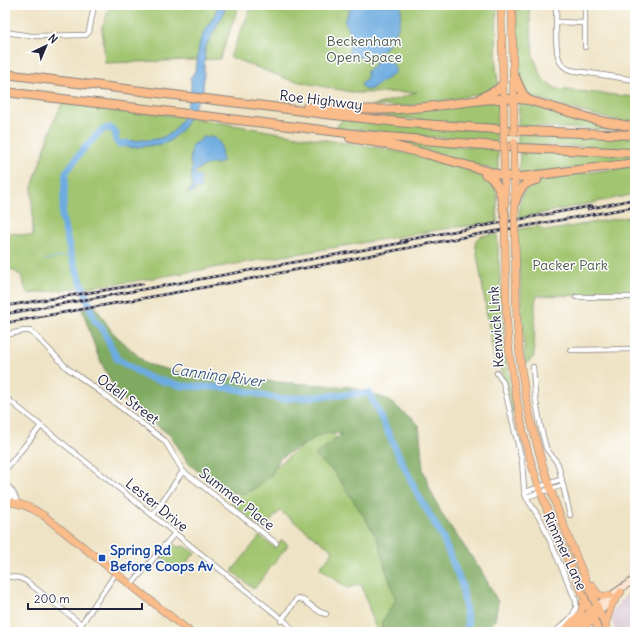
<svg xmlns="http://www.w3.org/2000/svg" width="640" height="637" font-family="Delius,sans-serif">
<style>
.industrial{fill:#d1bdcb}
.green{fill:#a1c570;stroke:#627456}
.forest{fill:#80aa62;stroke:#51664e}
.water{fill:#6dace0;stroke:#48678e}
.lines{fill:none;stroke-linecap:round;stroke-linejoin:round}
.stream{stroke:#6dace0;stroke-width:1}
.river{stroke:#6dace0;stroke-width:7}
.minor-casing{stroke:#888280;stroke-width:6}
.secondary-casing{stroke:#888280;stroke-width:8}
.primary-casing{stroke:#888280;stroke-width:8}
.trunk-casing{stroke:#888280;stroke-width:8}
.motorway-casing{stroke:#888280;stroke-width:10}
.minor{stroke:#fff;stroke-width:4.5}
.secondary{stroke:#fde4d0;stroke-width:6}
.primary{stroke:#f9bc8a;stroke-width:7}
.trunk{stroke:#f9bc8a;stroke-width:7}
.motorway{stroke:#f9bc8a;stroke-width:8}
.rail-casing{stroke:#22223b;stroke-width:2.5}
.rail{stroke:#fff;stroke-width:1;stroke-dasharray:3;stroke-linecap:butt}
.trunk-bridge-casing{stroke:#888280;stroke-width:8;stroke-linecap:butt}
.trunk-bridge{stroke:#f9bc8a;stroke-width:7}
.transit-dot{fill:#1a4fb4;stroke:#fff;stroke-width:1.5}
.labels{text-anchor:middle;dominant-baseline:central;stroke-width:3;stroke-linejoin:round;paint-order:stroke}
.park-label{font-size:14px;fill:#4e5b4e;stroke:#fff}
.street-label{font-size:14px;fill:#22223b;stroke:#fff}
.transit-label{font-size:14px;font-weight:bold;fill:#164399;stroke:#fff;text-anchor:start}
.water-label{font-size:15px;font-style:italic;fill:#40597d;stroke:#fff}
</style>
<rect width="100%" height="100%" fill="#fff"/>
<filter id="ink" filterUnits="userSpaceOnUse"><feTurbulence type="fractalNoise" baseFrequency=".025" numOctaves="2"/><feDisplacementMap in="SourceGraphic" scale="8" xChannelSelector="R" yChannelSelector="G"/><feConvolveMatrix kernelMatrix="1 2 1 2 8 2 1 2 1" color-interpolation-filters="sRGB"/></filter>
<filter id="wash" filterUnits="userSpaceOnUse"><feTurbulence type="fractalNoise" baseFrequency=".012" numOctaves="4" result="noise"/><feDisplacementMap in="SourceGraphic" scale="16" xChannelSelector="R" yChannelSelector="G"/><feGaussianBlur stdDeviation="0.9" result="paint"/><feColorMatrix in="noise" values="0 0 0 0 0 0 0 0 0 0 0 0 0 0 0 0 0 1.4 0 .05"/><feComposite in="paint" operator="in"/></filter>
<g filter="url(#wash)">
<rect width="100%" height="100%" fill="#eee3c4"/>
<path class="industrial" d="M635,585V632H616L611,620L615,608Z"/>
<path class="green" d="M111,5H239L220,59L105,63L102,27Z
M252,5H497L496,68L498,80L497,85L484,93L449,100L406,106H371L401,98L417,92L356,93L290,80L230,57Z
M515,5H529L533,56L543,80L557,89L635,97V124C598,118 562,106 526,95C517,69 515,33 515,5Z
M498,101L497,125L438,122L377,115V112Z
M63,102L193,118L297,136L375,147L436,159L482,175L493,182L497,193V222L444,229L129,282L27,294L21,275L5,266V232L33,236L32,187L42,157L53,123Z
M522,102L635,128V131L518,126L519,103Z
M343,118L496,132L497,143L336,128Z
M518,132L635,138V149L518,144Z
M386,140L498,149V171Z
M520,151L635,155V161L519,175Z
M635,166V194L519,218C519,180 534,183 565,177L569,175Z
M627,217L628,224L633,225L635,224V294L537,296L535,303L534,356L533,358L530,359L529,362L525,365L517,232L519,231V229L538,226L545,231Z
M497,234L505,348L514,413H512L500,363L495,364L475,241L480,236Z
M326,427L387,488L432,632H377L361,584L347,588L320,568L333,551L280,511L263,529L230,503Z
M260,536L275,548L282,540L288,545L254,589L232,571Z
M172,544L179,547L185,546L195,553L178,572L161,557Z"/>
<path class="forest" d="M95,306L112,332L147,364L177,372L277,382L351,387L387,399L419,425L423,469L431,492L443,516L481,570L498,602L495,621L483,632H382V622L396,600L385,567L379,542L365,518L335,473L315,455L342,434L323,433L280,458L270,477L258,486L245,494L224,492L189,464L171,436L122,399L112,384L98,356L82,309Z"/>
<path class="water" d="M218,5H226L223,15L208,42L205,49L203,90L184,127L170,141L162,144L130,148L119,144C126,140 134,141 143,140C168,140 178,132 186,109C189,98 193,90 190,78C200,68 196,55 200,42C203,30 216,17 218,5Z
M352,5H401C403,25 390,52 369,57C363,58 357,56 351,57C347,49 351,44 350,37C350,31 347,25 344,21Z
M387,60C393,63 396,66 395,73L371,89L365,90C359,84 362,82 367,78V71L369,69L372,68L375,62Z
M203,136L209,138L210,136C225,142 219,148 223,160L218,164C210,163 201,166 195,172V174L200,177L201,180L199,185L201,187L200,189C196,188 194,189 192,193H189L188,192L192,188L193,183L191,179L192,166L190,163L192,145L201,140Z"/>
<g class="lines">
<path class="stream" d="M44,260L71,255"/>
<path class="river" d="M128,143L119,144C115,141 115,138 116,133L110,128L103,129L85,147L66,172L62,217L71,255L95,321L102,328L117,359L147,377L182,386L232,388L280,399L369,393L417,493L442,536L462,585L468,625L465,632"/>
</g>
</g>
<g filter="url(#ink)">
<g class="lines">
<defs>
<path id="minor" d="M556,5C557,19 554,47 559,59C561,65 565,68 570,70L635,80
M585,5V47
M557,22L585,23
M5,32L31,36L86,35L89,32L94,5
M634,80V53
M5,125L6,123
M576,297H635
M5,335L23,331H30L36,336L67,368L98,390L165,441L183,471L153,515
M571,350L635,349
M533,367L535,396L541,428L546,448L558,464L570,515
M497,373L503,382L522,461L524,489L526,497L542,522L576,601C578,615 565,623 555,632
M5,397L287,623L294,632
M5,470L41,426
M183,471L276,543
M5,484C12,489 15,494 17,502
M6,487L10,493L11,502
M525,492L562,479
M526,497L563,485
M5,576L20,578L26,581L81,624
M131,585L175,533
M281,621L296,600L298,598C309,601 315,612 326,614
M76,632L116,573"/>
<path id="secondary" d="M597,606C609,596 622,588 635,579
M599,612L614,599"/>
<path id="primary" d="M5,502C20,502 31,507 43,515L190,632
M569,632L597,606
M579,632L599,612"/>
<path id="trunk" d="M501,5L504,121
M512,5L514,122
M504,156L505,204
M514,156L515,219
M515,232C516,283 515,335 524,386C539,475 573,550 608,632
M505,233C506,272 505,311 509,349C512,378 518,407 524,436C540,504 572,567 599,632
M592,585C597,594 599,598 610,595
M605,625L612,604L621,592
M580,631L584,630L590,632
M563,632L581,613L584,600"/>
<path id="motorway" d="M5,74L214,100L265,106L325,114L408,123L526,131L635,135
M514,75L523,94L528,100
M5,92L363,135L520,148L635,153
M480,98L497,90L502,85
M307,107C342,109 377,111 412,108C451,106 489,95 528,100L596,120L635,127
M350,138L386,144L426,154L505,176L521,177L635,163
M485,174C501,181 502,200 505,216
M515,203C518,191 523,182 537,180"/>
</defs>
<use href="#minor" class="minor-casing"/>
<use href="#secondary" class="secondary-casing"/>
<use href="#primary" class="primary-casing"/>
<use href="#trunk" class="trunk-casing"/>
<use href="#motorway" class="motorway-casing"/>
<use href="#minor" class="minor"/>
<use href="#secondary" class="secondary"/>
<use href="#primary" class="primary"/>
<use href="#trunk" class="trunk"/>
<use href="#motorway" class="motorway"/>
<defs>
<path id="rail" d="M588,209L635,199
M401,241L592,206
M5,306L143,284
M5,314L407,242
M5,323L234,282L474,235L635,207"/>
</defs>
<use href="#rail" class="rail-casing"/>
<use href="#rail" class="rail"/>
<defs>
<path id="trunk-bridge" d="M504,121V156
M514,122V132
M514,142V156
M515,219V232
M505,220V233"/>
</defs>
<use href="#trunk-bridge" class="trunk-bridge-casing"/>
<use href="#trunk-bridge" class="trunk-bridge"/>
</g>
</g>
<rect class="transit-dot" x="98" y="554" width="8" height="8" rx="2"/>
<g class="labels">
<g class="park-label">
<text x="364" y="41">Beckenham<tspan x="364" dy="16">Open Space</tspan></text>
<text x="570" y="265">Packer Park</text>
</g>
<g class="street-label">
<text transform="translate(321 100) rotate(7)">Roe Highway</text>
<text transform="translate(496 327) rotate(-94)">Kenwick Link</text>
<text transform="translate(128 399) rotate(37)">Odell Street</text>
<text transform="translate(237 499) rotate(38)">Summer Place</text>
<text transform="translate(157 505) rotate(39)">Lester Drive</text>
<text transform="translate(565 551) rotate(65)">Rimmer Lane</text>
</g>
<g class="transit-label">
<text x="110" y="550">Spring Rd<tspan x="110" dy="16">Before Coops Av</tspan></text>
</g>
<g class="water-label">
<text transform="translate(217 375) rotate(8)">Canning River</text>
</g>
</g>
<rect width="640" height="637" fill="none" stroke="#fff" stroke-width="20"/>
<g transform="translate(46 46) rotate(44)" stroke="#ffffff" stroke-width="3" paint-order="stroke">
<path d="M0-3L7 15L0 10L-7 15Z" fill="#22223b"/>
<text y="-6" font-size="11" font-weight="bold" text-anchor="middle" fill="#22223b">N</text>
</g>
<path d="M28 603v6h114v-6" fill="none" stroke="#22223b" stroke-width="2"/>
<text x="34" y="603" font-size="12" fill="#22223b" stroke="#ffffff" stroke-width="3" paint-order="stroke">200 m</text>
</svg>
